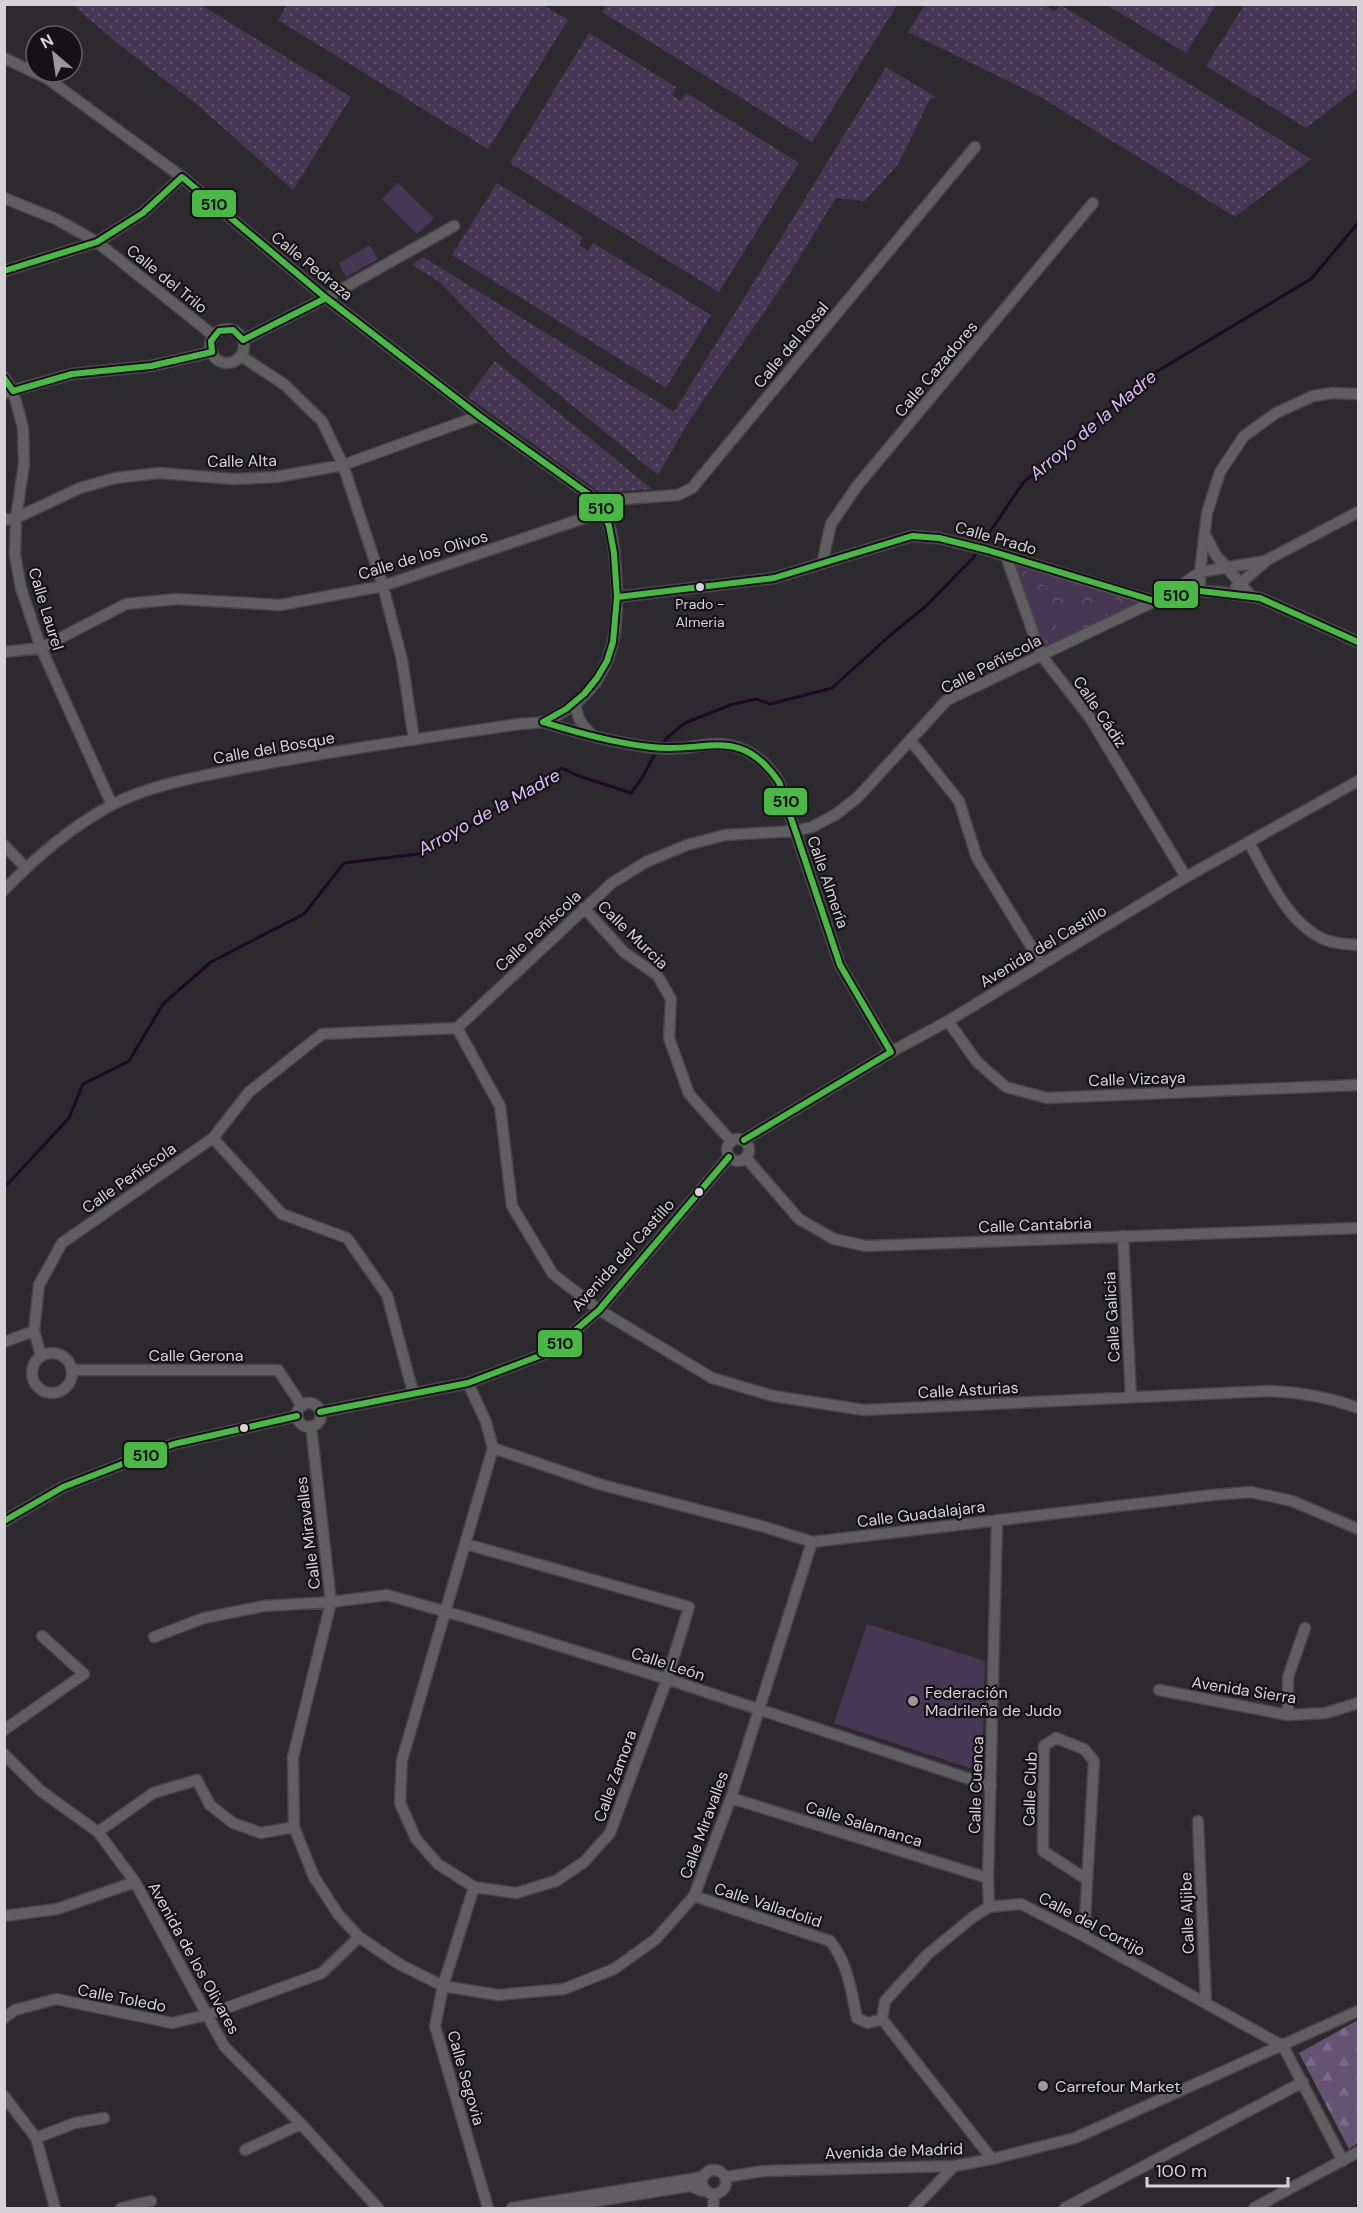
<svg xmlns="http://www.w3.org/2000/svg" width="1363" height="2213" font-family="'DM Sans',sans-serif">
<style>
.grass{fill:url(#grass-dots)}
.forest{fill:url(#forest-firs)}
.park{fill:url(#park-crowns)}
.garden{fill:#483754}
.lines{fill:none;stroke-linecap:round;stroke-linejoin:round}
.stream{stroke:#1c0926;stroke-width:3}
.street-casing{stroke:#474549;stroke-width:13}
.street{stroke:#605e61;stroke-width:10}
.bus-1-casing{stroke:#141215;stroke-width:10}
.bus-1{stroke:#4ab747;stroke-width:6}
.bus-dot{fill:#d6d3d8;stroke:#141215;stroke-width:2}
.poi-dot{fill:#9a989c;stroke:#141215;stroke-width:2}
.labels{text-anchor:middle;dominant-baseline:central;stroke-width:4.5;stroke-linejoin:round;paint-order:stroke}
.bus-label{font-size:14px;fill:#d6d3d8;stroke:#141215}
.street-label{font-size:16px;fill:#d6d3d8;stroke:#141215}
.poi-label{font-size:16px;fill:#d6d3d8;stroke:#141215;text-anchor:start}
.water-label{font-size:18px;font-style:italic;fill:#e2bdfd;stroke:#141215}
.line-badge{stroke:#141215;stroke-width:2}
.pale-badge-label{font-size:16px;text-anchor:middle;font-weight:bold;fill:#111}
</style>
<defs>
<pattern id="grass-dots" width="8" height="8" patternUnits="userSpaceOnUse" patternTransform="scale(1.5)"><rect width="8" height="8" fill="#483754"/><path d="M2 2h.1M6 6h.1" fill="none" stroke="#62536c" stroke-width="1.8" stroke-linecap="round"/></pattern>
<pattern id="forest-firs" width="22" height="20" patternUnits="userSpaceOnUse" patternTransform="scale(1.5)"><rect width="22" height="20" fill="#665374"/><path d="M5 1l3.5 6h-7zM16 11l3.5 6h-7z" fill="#7b6b87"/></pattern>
<pattern id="park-crowns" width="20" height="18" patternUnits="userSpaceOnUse" patternTransform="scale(1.5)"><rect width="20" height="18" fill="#483754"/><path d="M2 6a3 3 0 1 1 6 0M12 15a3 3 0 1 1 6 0" fill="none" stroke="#62536c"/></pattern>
</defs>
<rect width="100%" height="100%" fill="#2c2a2e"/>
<path class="grass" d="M1258,4L1358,5V88L1306,128L1206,66L1244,5L1256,6Z
M73,5H201L351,97L293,190L200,107L116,42Z
M543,5L568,20L488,149L278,20L287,5Z
M606,5V4L897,5L812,142L602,12Z
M925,5H1046L1054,12L1061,5L1311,159L1235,217L1039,96L908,32Z
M1107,5H1216L1186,53Z
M589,33L676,87L672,95L680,101L686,93L799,163L719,292L510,163Z
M886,67L936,97L930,99L898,164L865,201L836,198L780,289L689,421L658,475L510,355L440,282L412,265L423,257L674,412Z
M497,183L583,237L579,245L588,251L593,243L711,315L666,388L452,255Z
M495,361L652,489L601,493L468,397Z"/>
<path class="forest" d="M1358,2020V2143L1349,2149L1299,2053Z"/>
<path class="park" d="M1006,556L1155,601L1041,655Z"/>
<path class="garden" d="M398,183L434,218L417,234L382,199Z
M370,245L378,259L346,277L339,263Z
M1022,568L1103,594L1072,600L1058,597Z
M1020,573L1053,603L1056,612L1044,641L1038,631Z
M1112,597L1117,600L1119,606L1116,609L1050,641L1061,614L1067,613L1072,607Z
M867,1624L985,1661L982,1772L834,1723Z"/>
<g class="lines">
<path class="stream" d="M981,545L1023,483L1074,438L1156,372L1311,279L1358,223
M662,744L668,737L685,723L730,705L756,699L770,704L832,688L894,632L925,607L972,559L978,551
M4,1188L69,1118L83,1084L129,1061L163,1004L211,962L304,914L344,863L418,854L475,823L520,791L562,768L576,775L631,793L642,778L656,752"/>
<defs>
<path id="street" d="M4,58L48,79L182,177L326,298L479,416L598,501C612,523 614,545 616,571C620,625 616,678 566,710C559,714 550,721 542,722C534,724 526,723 519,724C425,738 330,751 237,769C197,777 146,786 110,806C71,827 35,858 4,890
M4,198L56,219L97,242L214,336
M4,271L97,242L143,213L182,177
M210 346a17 17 0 1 1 34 0a17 17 0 1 1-34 0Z
M243,340L326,298L454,226
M241,356L285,385L322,421L343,465L383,586L402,660L414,740
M4,377L13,391L23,428L24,464L16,518L15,555L21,588L41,648L112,805
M4,393L72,374L151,366L212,352
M598,501L678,495L692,488L975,147
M4,520L16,518L80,488L115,478L159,473L234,479L276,477L343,465L479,416
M1206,536L1215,554L1252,597
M1006,556L1041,655L1090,718L1186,877
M822,564L831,524L857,486L1093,203
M1236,587L1265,562
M1200,591V572L1207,513L1220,472L1244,436L1276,413L1313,396L1332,393L1358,394
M1169,594L1200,572L1265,561L1358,512
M618,597L774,578L912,536L939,538L987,550L1122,592L1155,601L1162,597L1200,591L1219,592L1260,598L1358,642
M4,652L41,648L126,604L176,599L280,605L383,586L605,511
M576,703C576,718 582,725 592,735
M543,722C575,732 608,741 641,746C653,748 667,749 678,748C690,748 703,744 715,744C742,743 765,759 779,782L840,965L891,1052
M911,741L959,801L977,858L1042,964
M1249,843C1268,876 1288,925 1326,940C1336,944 1348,944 1358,945
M4,845L26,868
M584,908L624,952L657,975L671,999L669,1038L689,1094L731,1141
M948,1021L977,1062L1006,1087L1047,1098L1358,1085
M457,1028L500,1106L512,1206L553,1274L599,1310L712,1378L773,1396L864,1410L1268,1391C1300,1392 1328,1397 1358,1408
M213,1138L282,1214L347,1238L387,1295L413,1392
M727 1150a11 11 0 1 1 22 0a11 11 0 1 1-22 0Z
M744,1140L891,1052L948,1021L1186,877L1358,781
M746,1158L799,1219L834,1239L866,1246L1358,1228
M1123,1236L1131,1397
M4,1342L34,1331
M32 1373a20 20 0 1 1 40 0a20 20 0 1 1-40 0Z
M41,1356L34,1331L39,1285L62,1243L213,1138L249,1092L322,1034L457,1028L612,883L646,862L687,845L725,835L795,831L812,827L835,815L857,798L947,700L1155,601
M72,1370H278L302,1406
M297 1415a12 12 0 1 1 24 0a12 12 0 1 1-24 0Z
M320,1412L468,1383L550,1352L599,1310L729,1157
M311,1426L331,1602L293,1757L294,1827L314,1877L338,1914L359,1937L399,1964L443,1986L498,1995L564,1989L614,1969L656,1939L694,1896L731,1798L812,1542
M493,1448L602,1485L765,1527L812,1542L1213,1495L1251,1492L1292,1501L1358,1529
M4,1521L63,1487L174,1444L297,1416
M466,1544L689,1607L667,1679L610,1833L584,1862L556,1881L516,1893L474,1887L438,1864L416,1839L400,1803L402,1760L493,1448L486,1422L468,1383
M154,1637L204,1618L264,1606L331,1602L387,1595L475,1620L667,1679L991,1786
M1159,1690L1288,1715L1326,1713L1358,1703
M1288,1715V1677L1305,1628
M4,1730L84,1674L42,1636
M4,1754L41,1791L98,1832L135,1882L224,2046L301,2124L378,2208
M731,1798L988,1878
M1198,1821L1206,2003
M98,1832L153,1793L197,1780L210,1805L233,1823L261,1833L294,1827
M474,1887L443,1986L435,2026L488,2208
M694,1896L830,1941C848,1963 851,1991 857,2018L868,2023L882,2019
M989,1907L988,1878L997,1520
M4,1916L57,1909L135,1882
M1084,1936L1094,1761L1084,1749L1056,1738L1044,1746L1043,1851L1086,1879
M4,2018L15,2010L56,1999L172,2023L207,2015L322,1973L359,1937
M4,2096L36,2138L55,2208
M36,2138L75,2123L104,2118
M245,2150L301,2124
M992,2159L882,2019L885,2001L928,1954L973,1917L989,1907L1021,1904L1084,1936L1283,2046L1343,2161
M702 2182a12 12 0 1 1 24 0a12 12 0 1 1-24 0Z
M726,2177L763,2171L954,2166L992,2159L1075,2138L1358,2011
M121,2208L151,2201
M512,2208L703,2177
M554,2208L690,2186L703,2191
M713,2208L714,2195
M914,2208L954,2166
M1065,2208L1303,2082
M1254,2208L1358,2152"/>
</defs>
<use href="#street" class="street-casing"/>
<use href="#street" class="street"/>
<defs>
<path id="bus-1" d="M4,271L97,242L143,213L182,177L326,298L479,416L598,501L609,526L614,553L617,597L613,642L607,661L597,678L584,694L566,709L543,722
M4,378L13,391L72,374L151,366L212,352L211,341L219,331L233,330L243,340L326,298
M618,597L774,578L912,536L939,538L987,550L1155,601L1162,597L1200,591L1260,598L1358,642
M543,722C578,733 614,743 651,747C706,754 739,724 779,782L840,965L891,1052
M744,1140L891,1052
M320,1412L468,1383L550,1352L599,1310L729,1157
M4,1521L63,1487L174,1444L297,1416"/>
</defs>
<use href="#bus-1" class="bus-1-casing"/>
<use href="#bus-1" class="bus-1"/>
</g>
<g class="bus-dot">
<circle cx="700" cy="587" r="5"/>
<circle cx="699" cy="1192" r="5"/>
<circle cx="244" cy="1428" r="5"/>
</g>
<g class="poi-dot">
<circle cx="913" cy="1701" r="6"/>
<circle cx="1043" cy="2086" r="6"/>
</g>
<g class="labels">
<g class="bus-label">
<text x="700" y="604">Prado -<tspan x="700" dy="18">Almeria</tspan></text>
</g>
<g class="street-label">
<text transform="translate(312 266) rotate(39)">Calle Pedraza</text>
<text transform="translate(167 279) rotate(39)">Calle del Trilo</text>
<text transform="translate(791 345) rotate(-50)">Calle del Rosal</text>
<text transform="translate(936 369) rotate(-50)">Calle Cazadores</text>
<text transform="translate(242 461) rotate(-1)">Calle Alta</text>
<text transform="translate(996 538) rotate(16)">Calle Prado</text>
<text transform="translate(423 555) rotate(-17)">Calle de los Olivos</text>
<text transform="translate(46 609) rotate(73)">Calle Laurel</text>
<text transform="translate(991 664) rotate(-27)">Calle Peñíscola</text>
<text transform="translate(1100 712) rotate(56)">Calle Cádiz</text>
<text transform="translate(274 748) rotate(-10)">Calle del Bosque</text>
<text transform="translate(828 882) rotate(71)">Calle Almería</text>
<text transform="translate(538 931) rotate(-43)">Calle Peñíscola</text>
<text transform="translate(633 935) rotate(44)">Calle Murcia</text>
<text transform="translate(1043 946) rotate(-31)">Avenida del Castillo</text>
<text transform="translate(1137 1079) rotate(-2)">Calle Vizcaya</text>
<text transform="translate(129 1178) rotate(-35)">Calle Peñíscola</text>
<text transform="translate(1035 1225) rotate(-2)">Calle Cantabria</text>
<text transform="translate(623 1255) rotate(-48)">Avenida del Castillo</text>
<text transform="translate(1112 1317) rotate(-93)">Calle Galicia</text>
<text x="196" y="1355">Calle Gerona</text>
<text transform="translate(968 1390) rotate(-3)">Calle Asturias</text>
<text transform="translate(921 1514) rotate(-7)">Calle Guadalajara</text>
<text transform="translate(308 1533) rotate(-97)">Calle Miravalles</text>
<text transform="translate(668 1664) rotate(18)">Calle León</text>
<text transform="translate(1244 1690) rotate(9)">Avenida Sierra</text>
<text transform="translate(615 1776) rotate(-70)">Calle Zamora</text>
<text transform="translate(976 1785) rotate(-88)">Calle Cuenca</text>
<text transform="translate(1030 1789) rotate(-88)">Calle Club</text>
<text transform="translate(864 1824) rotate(17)">Calle Salamanca</text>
<text transform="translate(704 1825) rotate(-70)">Calle Miravalles</text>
<text transform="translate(768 1905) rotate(18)">Calle Valladolid</text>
<text transform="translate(1187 1913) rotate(-92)">Calle Aljibe</text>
<text transform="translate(1092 1924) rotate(28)">Calle del Cortijo</text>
<text transform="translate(194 1958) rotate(61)">Avenida de los Olivares</text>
<text transform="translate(122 1998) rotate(11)">Calle Toledo</text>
<text transform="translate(466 2078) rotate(74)">Calle Segovia</text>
<text transform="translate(894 2151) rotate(-2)">Avenida de Madrid</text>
</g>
<g class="poi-label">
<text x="925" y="1692">Federación<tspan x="925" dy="18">Madrileña de Judo</tspan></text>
<text x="1055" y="2086">Carrefour Market</text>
</g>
<g class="water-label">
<text transform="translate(1093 425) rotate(-40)">Arroyo de la Madre</text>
<text transform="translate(489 812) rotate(-29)">Arroyo de la Madre</text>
</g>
</g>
<g class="line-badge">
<rect x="191" y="189" width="46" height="29" rx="6" fill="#4ab747"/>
<rect x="578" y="493" width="46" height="29" rx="6" fill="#4ab747"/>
<rect x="1153" y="580" width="46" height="29" rx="6" fill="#4ab747"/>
<rect x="763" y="787" width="45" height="29" rx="6" fill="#4ab747"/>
<rect x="537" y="1329" width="46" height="29" rx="6" fill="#4ab747"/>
<rect x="123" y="1441" width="45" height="28" rx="6" fill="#4ab747"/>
</g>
<g class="pale-badge-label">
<text x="214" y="210">510</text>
<text x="601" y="514">510</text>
<text x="1176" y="601">510</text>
<text x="786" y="807">510</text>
<text x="560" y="1349">510</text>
<text x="146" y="1461">510</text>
</g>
<rect width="1363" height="2213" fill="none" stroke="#d6d3d8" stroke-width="12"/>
<g transform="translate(54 54) rotate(331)"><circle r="28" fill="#141215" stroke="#625f63" stroke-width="1.5"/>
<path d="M0-4.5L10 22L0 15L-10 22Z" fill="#9a989c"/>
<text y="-9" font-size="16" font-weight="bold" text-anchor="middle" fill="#d6d3d8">N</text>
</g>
<path d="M1147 2177v9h141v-9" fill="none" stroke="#d6d3d8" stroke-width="3"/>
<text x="1156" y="2177" font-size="18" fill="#d6d3d8" stroke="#141215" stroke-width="4.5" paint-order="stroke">100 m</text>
</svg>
